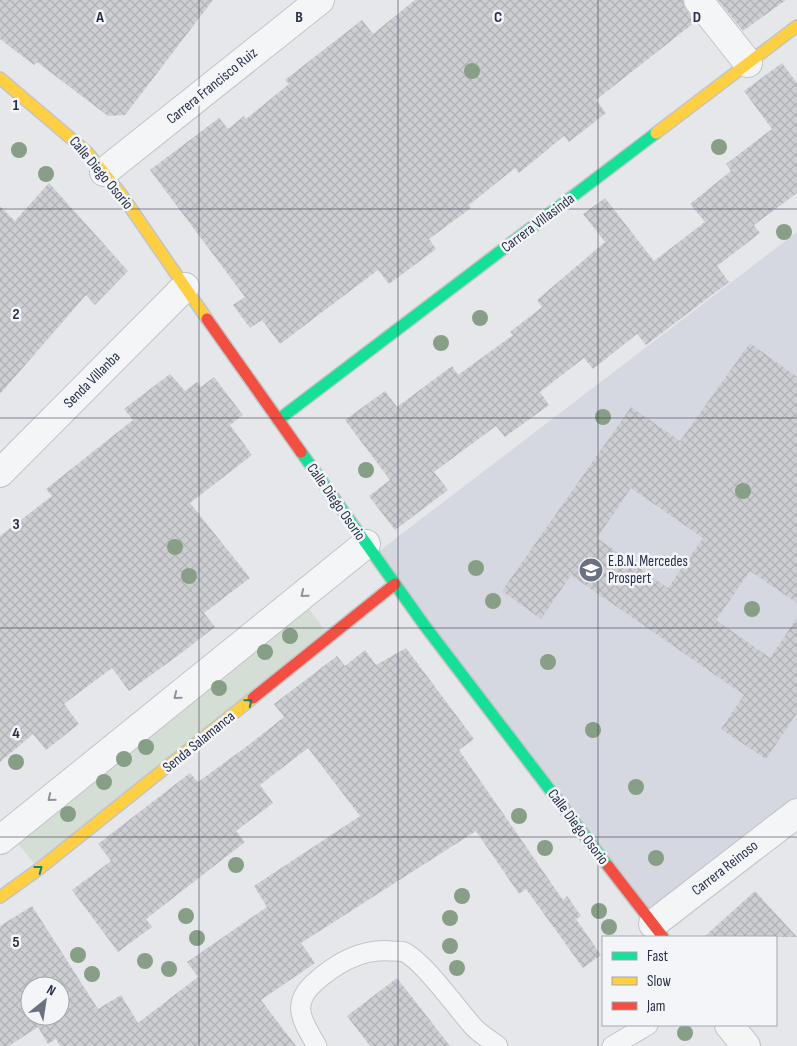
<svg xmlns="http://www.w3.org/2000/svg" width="797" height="1046" font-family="'Sofia Sans Condensed',sans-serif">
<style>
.built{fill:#d5d8e0}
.grass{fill:#d4ded5}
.building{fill:url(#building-cross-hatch);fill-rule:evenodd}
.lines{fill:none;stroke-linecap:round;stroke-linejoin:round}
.lane-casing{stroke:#c2c4c8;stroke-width:21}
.street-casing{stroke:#c2c4c8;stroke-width:30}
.fast-casing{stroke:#c2c4c8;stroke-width:14}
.slow-casing{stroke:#c2c4c8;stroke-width:14}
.jam-casing{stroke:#c2c4c8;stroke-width:14}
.lane{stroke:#f4f5f7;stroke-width:19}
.street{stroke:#f4f5f7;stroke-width:28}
.fast{stroke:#16e098;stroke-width:11}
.slow{stroke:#ffcf43;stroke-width:11}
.jam{stroke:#f24e42;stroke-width:11}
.tree{fill:#869f86}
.oneway{stroke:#8e939f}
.oneway2{stroke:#20806b}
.grid{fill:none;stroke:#283147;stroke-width:1;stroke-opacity:0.55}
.labels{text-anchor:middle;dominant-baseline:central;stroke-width:5;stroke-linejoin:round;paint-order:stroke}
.street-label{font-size:15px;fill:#283147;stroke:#f3f5f9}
.poi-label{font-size:15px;fill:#283147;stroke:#f3f5f9;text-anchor:start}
.grid-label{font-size:16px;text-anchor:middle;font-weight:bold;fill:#283147;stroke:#f3f5f9;stroke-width:5;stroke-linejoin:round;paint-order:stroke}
</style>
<defs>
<pattern id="building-cross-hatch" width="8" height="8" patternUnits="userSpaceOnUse" patternTransform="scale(1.25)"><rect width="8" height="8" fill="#ccced2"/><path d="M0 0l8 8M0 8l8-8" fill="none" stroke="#afb1b6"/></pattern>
</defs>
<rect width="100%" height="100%" fill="#e5e7ea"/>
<path class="built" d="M797,232V813L653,924L374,555Z"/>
<path class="grass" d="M300,597L330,637L39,869L9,833Z"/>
<path class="building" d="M0,0H213L125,115L108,116L37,62L34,65L0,39Z
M415,0H683L686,9L695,22L596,100L606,113L569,142L564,136L519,173L515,168L469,205L471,208L429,239L436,249L389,284L378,270L280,344L262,320L250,328L233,305L245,297L150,170L219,118L228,129L244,116L246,119L289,84L285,80L362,20L373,34Z
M718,0H786L743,31Z
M782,63L797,83V193L754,225L760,233L717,266L729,282L646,345L637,334L593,369L584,358L540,392L549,405L505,437L496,426L434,472L448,490L395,530L369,496L390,480L345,420L385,391L397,407L452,366L458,375L513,335L510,332L542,307L537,300L605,242L583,214L605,198L654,261L705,222L690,204L731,171L726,164L772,129L744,91Z
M49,183L128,271L95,305L86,295L0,394V206L15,221Z
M750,343L797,377V603L750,571L716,620L770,658L797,618V713L766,759L721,729L744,695L571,575L541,619L502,591L631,407L680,441ZM631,488L703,538L668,588L597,538Z
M170,374L185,391L197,382L201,387L214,377L243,415L230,425L252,455L190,503L250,578L204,613L215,627L176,657L129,691L112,668L64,704L79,724L46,750L33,734L0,762V536L52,496L46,489L133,420L124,409Z
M406,648L474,739L459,750L563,900L567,896L581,916L576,919L601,955L583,968L526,889L519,894L476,831L301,943L315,963L261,1000L296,1046H60L56,1039L48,1044L38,1027L9,1046H0V926L32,906L98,1009L121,995L138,1023L198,977L187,962L267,907L254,886L360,816L308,748L260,785L273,803L236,831L245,842L146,919L152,927L118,952L72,890L111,861L98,844L190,773L198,782L250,744L284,717L274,704L337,656L345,666L365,650L376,665ZM30,986H60V1016H30Z
M755,891L797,937H704Z
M397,978L450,1046H370L347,1016Z"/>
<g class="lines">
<defs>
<path id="lane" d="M317,1046C303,1022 290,1005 314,983C336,963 362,948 392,951C396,951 401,951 404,952C423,961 456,1007 471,1024C478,1033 489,1039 498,1046
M612,1046L648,1025"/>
<path id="street" d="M698,0L748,63
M104,172L320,0
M0,473L185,287
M0,840L366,544
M653,924L797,813
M729,1025L746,1046"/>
<path id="fast" d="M278,420L656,133
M301,452L425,626L608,866"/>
<path id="slow" d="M0,78L87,152L121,194L207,319
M656,133L797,26
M0,897L39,869L253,698"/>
<path id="jam" d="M207,319L301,452
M253,698L395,584
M608,866L663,937"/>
</defs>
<use href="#lane" class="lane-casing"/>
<use href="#street" class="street-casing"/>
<use href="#fast" class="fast-casing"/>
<use href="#slow" class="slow-casing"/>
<use href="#jam" class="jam-casing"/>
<use href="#lane" class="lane"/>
<use href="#street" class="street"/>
<use href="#fast" class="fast"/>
<use href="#slow" class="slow"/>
<use href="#jam" class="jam"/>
</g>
<g class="tree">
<circle cx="472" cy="71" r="8"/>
<circle cx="719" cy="147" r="8"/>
<circle cx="19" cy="150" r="8"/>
<circle cx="46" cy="174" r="8"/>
<circle cx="784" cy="232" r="8"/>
<circle cx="480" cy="318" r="8"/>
<circle cx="441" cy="343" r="8"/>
<circle cx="603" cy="417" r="8"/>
<circle cx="366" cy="470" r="8"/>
<circle cx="743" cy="491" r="8"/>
<circle cx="175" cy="547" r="8"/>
<circle cx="476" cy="568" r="8"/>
<circle cx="189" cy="576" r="8"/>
<circle cx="493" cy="601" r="8"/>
<circle cx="752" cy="609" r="8"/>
<circle cx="290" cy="636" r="8"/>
<circle cx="265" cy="652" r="8"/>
<circle cx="548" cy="662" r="8"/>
<circle cx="219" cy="688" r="8"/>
<circle cx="593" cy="730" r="8"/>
<circle cx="146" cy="747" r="8"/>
<circle cx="124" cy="759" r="8"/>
<circle cx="16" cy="762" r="8"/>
<circle cx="104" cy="782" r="8"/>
<circle cx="636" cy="787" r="8"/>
<circle cx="68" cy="814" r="8"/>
<circle cx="519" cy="816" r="8"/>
<circle cx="545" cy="848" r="8"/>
<circle cx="656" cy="858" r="8"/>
<circle cx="236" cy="865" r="8"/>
<circle cx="462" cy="896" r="8"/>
<circle cx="599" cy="911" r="8"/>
<circle cx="186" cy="916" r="8"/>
<circle cx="450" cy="918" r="8"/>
<circle cx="609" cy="927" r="8"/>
<circle cx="197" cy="938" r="8"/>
<circle cx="450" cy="946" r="8"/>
<circle cx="78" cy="955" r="8"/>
<circle cx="145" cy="961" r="8"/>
<circle cx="457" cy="968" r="8"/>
<circle cx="169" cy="969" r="8"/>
<circle cx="92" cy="974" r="8"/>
<circle cx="685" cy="1033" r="8"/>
</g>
<defs><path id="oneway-chevron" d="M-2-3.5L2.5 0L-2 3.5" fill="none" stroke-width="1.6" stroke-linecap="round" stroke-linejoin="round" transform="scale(1.25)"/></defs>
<g class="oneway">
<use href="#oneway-chevron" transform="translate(304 594) rotate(141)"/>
<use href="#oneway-chevron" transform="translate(177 696) rotate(141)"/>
<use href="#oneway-chevron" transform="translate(51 798) rotate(141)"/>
</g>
<g class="oneway2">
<use href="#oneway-chevron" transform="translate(249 702) rotate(-39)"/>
<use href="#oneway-chevron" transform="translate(39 869) rotate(-37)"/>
</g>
<path class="grid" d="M199,0V1046M398,0V1046M598,0V1046M0,209H797M0,418H797M0,628H797M0,837H797"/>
<defs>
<symbol id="school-disc" viewBox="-11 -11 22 22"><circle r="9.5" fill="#6a7180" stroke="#f3f5f9"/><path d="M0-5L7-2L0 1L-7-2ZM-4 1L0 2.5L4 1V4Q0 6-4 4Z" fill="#fff"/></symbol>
</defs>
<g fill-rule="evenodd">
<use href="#school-disc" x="577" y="556" width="28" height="28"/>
</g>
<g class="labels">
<g class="street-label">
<text transform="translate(212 86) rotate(-39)">Carrera Francisco Ruiz</text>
<text transform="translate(101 173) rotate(50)">Calle Diego Osorio</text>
<text transform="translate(538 223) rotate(-37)">Carrera Villasinda</text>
<text transform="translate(92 380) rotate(-45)">Senda Villanba</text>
<text transform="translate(336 502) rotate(55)">Calle Diego Osorio</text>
<text transform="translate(199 742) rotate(-39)">Senda Salamanca</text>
<text transform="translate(578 827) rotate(53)">Calle Diego Osorio</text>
<text transform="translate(725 868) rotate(-38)">Carrera Reinoso</text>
</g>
<g class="poi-label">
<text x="608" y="561">E.B.N. Mercedes<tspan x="608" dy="17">Prospert</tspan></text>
</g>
</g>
<g class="grid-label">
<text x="100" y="22">A</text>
<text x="299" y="22">B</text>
<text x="498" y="22">C</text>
<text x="697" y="22">D</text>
<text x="16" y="110">1</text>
<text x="16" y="319">2</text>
<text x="16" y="529">3</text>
<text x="16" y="738">4</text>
<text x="16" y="947">5</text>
</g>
<rect x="602" y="936" width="175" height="90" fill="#f3f5f9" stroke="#a2a7b2"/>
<rect x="612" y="952" width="25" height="8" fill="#16e098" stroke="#a2a7b2"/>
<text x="647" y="961" font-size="15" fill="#283147">Fast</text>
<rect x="612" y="977" width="25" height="8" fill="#ffcf43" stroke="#a2a7b2"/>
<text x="647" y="986" font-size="15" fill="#283147">Slow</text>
<rect x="612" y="1002" width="25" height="8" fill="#f24e42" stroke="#a2a7b2"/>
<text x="647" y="1011" font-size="15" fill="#283147">Jam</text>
<g transform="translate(45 1001) rotate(30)"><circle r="24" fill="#f3f5f9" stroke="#a2a7b2"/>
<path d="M0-4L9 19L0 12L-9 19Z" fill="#6a7180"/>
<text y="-8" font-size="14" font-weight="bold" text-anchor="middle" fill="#283147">N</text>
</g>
</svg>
